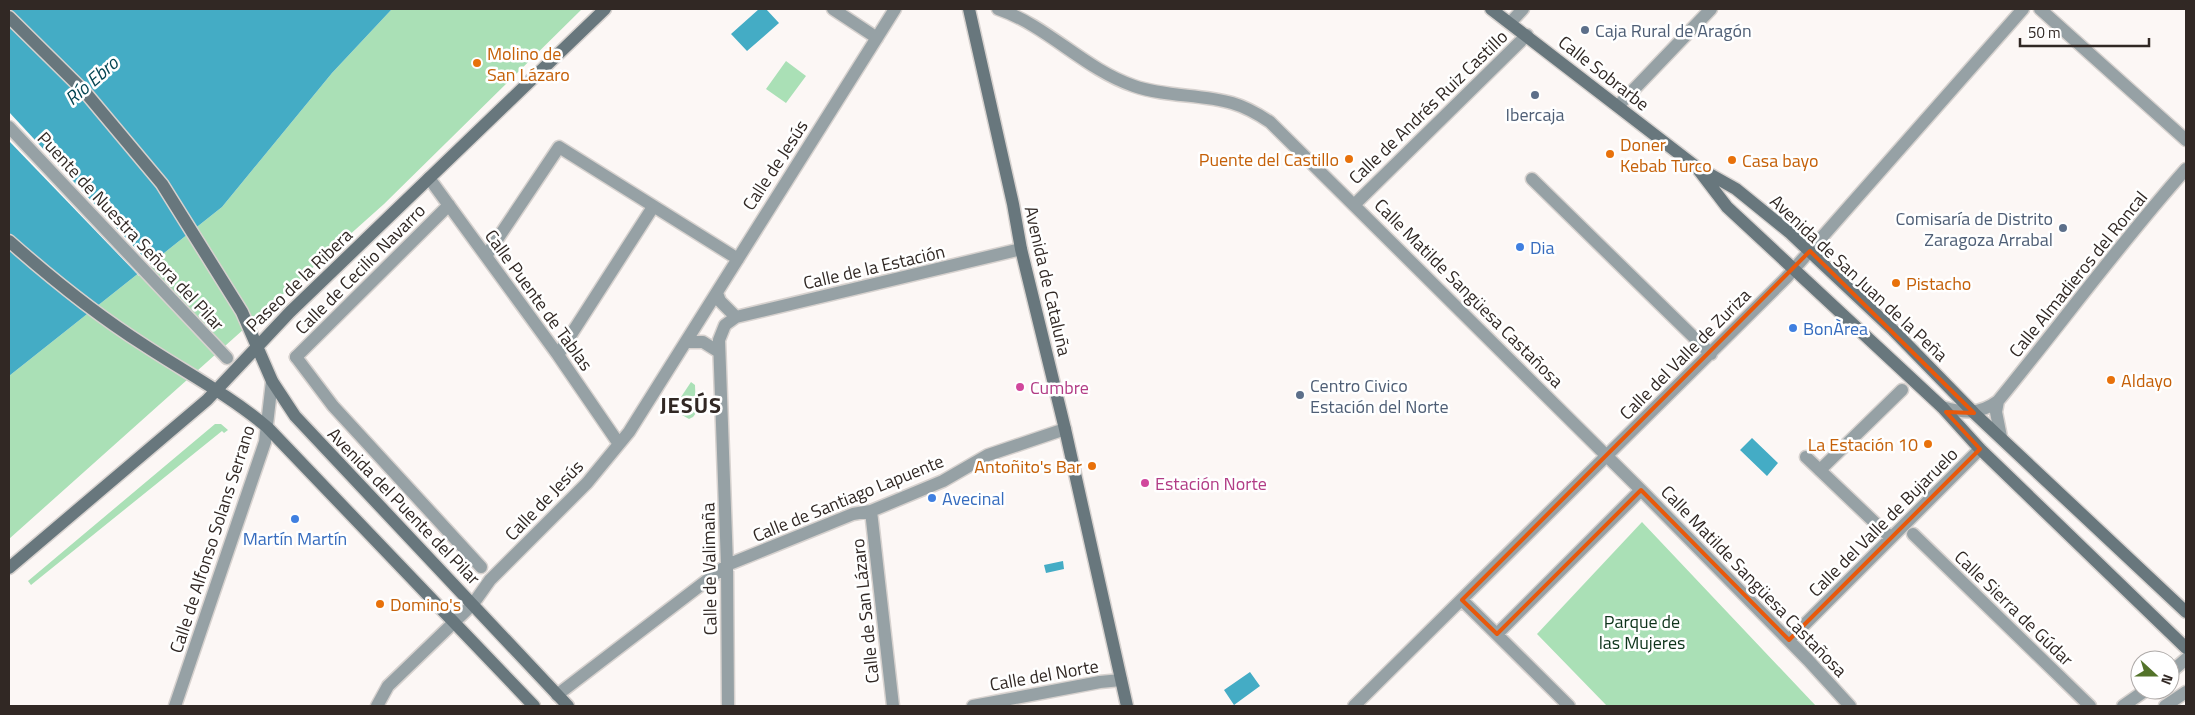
<svg xmlns="http://www.w3.org/2000/svg" width="2195" height="715" font-family="'Titillium Web',sans-serif">
<style>
.green{fill:#aae0b6}
.water{fill:#44acc5}
.pier{fill:#fcf7f5}
.lines{fill:none;stroke-linecap:round;stroke-linejoin:round}
.pedestrian-casing{stroke:#d7d2cf;stroke-width:15}
.minor-casing{stroke:#d7d2cf;stroke-width:15}
.tertiary-casing{stroke:#d7d2cf;stroke-width:15}
.secondary-casing{stroke:#d7d2cf;stroke-width:15}
.pedestrian{stroke:#96a1a5;stroke-width:12}
.minor{stroke:#96a1a5;stroke-width:12}
.tertiary{stroke:#96a1a5;stroke-width:12}
.secondary{stroke:#68777d;stroke-width:12}
.marked{fill:none;stroke:#e8590c;stroke-width:4;stroke-linejoin:round}
.service-dot{fill:#5c6f8a;stroke:#fff;stroke-width:2}
.food-dot{fill:#e8710a;stroke:#fff;stroke-width:2}
.shop-dot{fill:#3f7fe0;stroke:#fff;stroke-width:2}
.hotel-dot{fill:#d1479c;stroke:#fff;stroke-width:2}
.labels{text-anchor:middle;dominant-baseline:central;stroke-width:5;stroke-linejoin:round;paint-order:stroke}
.service-label{font-size:18px;fill:#4e5e75;stroke:#fff;text-anchor:start}
.food-label{font-size:18px;fill:#c56008;stroke:#fff;text-anchor:start}
.street-label{font-size:18px;fill:#312824;stroke:#fff}
.shop-label{font-size:18px;fill:#366cbe;stroke:#fff;text-anchor:start}
.hotel-label{font-size:18px;fill:#b23c85;stroke:#fff;text-anchor:start}
.park-label{font-size:18px;fill:#0d331a;stroke:#fff}
.water-label{font-size:19px;font-style:italic;fill:#054653;stroke:#fff}
.district-label{font-size:22px;font-weight:bold;letter-spacing:1px;fill:#312824;stroke:#fff}
</style>
<rect width="100%" height="100%" fill="#fcf7f5"/>
<path class="green" d="M392,9H582L384,204L9,539V376L222,207L332,73Z
M786,61L806,76L786,103L766,89Z
M691,382L695,385L696,413L693,417L689,419L682,415L681,397Z
M215,424H221L228,430L224,433L222,431L31,585L28,581Z
M1642,522L1816,706H1607L1537,634Z"/>
<path class="water" d="M9,9H392L332,73L222,207L9,376Z
M759,9H766L779,23L747,51L731,34Z
M1752,438L1778,463L1767,476L1740,450Z
M1063,561L1064,569L1046,573L1044,565Z
M1250,672L1260,686L1234,705L1224,690Z"/>
<path class="pier" d="M9,112L152,266L139,276L9,141Z"/>
<g class="lines">
<defs>
<path id="pedestrian" d="M2040,9L2186,140
M9,127L227,358
M296,357L333,406L481,567
M1820,470L1902,390
M1913,534L2090,706
M2165,706L2186,692"/>
<path id="minor" d="M833,9L877,38
M998,9C1048,26 1084,69 1134,86C1166,97 1200,94 1232,103C1246,107 1258,114 1270,122L1641,490L1808,660L1850,706
M1510,23L1523,9
M1618,106L1711,9
M429,178L558,355L619,444
M1532,179L1711,354
M1355,204L1527,35
M486,256L559,147L738,259
M717,293L720,301L736,317
M687,342H703L719,352
M558,355L653,207
M296,357L449,205
M1942,407C1964,413 1979,415 1998,401
M2001,437L1996,412L1998,401C2061,324 2120,243 2186,169
M1806,457L1891,538
M871,511L893,706
M1462,600L1569,706
M1497,634L1641,490
M1789,640L1980,449
M557,695L727,565L853,514L871,511L943,481L988,455L1065,429
M175,706L265,442L272,381
M377,706L388,686L473,604L490,580L587,483L629,432L895,9
M728,706L727,565L719,340L725,325L736,317L1021,249
M973,706L1100,682L1121,680
M1354,706L1786,278L2023,9"/>
<path id="tertiary" d="M2170,673L2186,659
M2123,706L2146,690"/>
<path id="secondary" d="M969,9L1013,204L1021,249L1065,429L1127,706
M1491,9L1695,166L1736,189L1789,232L1893,330L1974,413L2186,612
M9,17L85,92L162,184L242,312L272,381L295,416L568,706
M1698,169L1727,207L1942,407L1980,449L2186,648
M9,241C52,279 95,314 144,345C185,372 229,395 267,427L534,706
M9,568L207,400L290,312L605,9"/>
</defs>
<use href="#pedestrian" class="pedestrian-casing"/>
<use href="#minor" class="minor-casing"/>
<use href="#tertiary" class="tertiary-casing"/>
<use href="#secondary" class="secondary-casing"/>
<use href="#pedestrian" class="pedestrian"/>
<use href="#minor" class="minor"/>
<use href="#tertiary" class="tertiary"/>
<use href="#secondary" class="secondary"/>
</g>
<path class="marked" d="M1810,251L1974,413L1946,412L1980,449L1789,640L1641,490L1497,634L1462,600Z"/>
<g class="service-dot">
<circle cx="1585" cy="30" r="5"/>
<circle cx="1535" cy="95" r="5"/>
<circle cx="2063" cy="228" r="5"/>
<circle cx="1300" cy="395" r="5"/>
</g>
<g class="food-dot">
<circle cx="477" cy="63" r="5"/>
<circle cx="1610" cy="154" r="5"/>
<circle cx="1349" cy="159" r="5"/>
<circle cx="1732" cy="160" r="5"/>
<circle cx="1896" cy="283" r="5"/>
<circle cx="2111" cy="380" r="5"/>
<circle cx="1928" cy="444" r="5"/>
<circle cx="1092" cy="466" r="5"/>
<circle cx="380" cy="604" r="5"/>
</g>
<g class="shop-dot">
<circle cx="1520" cy="247" r="5"/>
<circle cx="1793" cy="328" r="5"/>
<circle cx="932" cy="498" r="5"/>
<circle cx="295" cy="519" r="5"/>
</g>
<g class="hotel-dot">
<circle cx="1020" cy="387" r="5"/>
<circle cx="1145" cy="483" r="5"/>
</g>
<g class="labels">
<g class="service-label">
<text x="1595" y="30">Caja Rural de Aragón</text>
<text x="1535" y="114" text-anchor="middle">Ibercaja</text>
<text x="2053" y="218" text-anchor="end">Comisaría de Distrito<tspan x="2053" dy="21">Zaragoza Arrabal</tspan></text>
<text x="1310" y="385">Centro Civico<tspan x="1310" dy="21">Estación del Norte</tspan></text>
</g>
<g class="food-label">
<text x="487" y="53">Molino de<tspan x="487" dy="21">San Lázaro</tspan></text>
<text x="1620" y="144">Doner<tspan x="1620" dy="21">Kebab Turco</tspan></text>
<text x="1339" y="159" text-anchor="end">Puente del Castillo</text>
<text x="1742" y="160">Casa bayo</text>
<text x="1906" y="283">Pistacho</text>
<text x="2121" y="380">Aldayo</text>
<text x="1918" y="444" text-anchor="end">La Estación 10</text>
<text x="1082" y="466" text-anchor="end">Antoñito's Bar</text>
<text x="390" y="604">Domino's</text>
</g>
<g class="street-label">
<text transform="translate(1604 73) rotate(38)">Calle Sobrarbe</text>
<text transform="translate(1428 107) rotate(-44)">Calle de Andrés Ruiz Castillo</text>
<text transform="translate(775 165) rotate(-57)">Calle de Jesús</text>
<text transform="translate(131 231) rotate(47)">Puente de Nuestra Señora del Pilar</text>
<text transform="translate(874 267) rotate(-13)">Calle de la Estación</text>
<text transform="translate(360 269) rotate(-45)">Calle de Cecilio Navarro</text>
<text transform="translate(2078 274) rotate(-51)">Calle Almadieros del Roncal</text>
<text transform="translate(1859 278) rotate(43)">Avenida de San Juan de la Peña</text>
<text transform="translate(299 280) rotate(-44)">Paseo de la Ribera</text>
<text transform="translate(1048 281) rotate(77)">Avenida de Cataluña</text>
<text transform="translate(1469 293) rotate(45)">Calle Matilde Sangüesa Castañosa</text>
<text transform="translate(539 300) rotate(54)">Calle Puente de Tablas</text>
<text transform="translate(1685 354) rotate(-45)">Calle del Valle de Zuriza</text>
<text transform="translate(848 498) rotate(-22)">Calle de Santiago Lapuente</text>
<text transform="translate(544 500) rotate(-46)">Calle de Jesús</text>
<text transform="translate(404 506) rotate(46)">Avenida del Puente del Pilar</text>
<text transform="translate(1883 522) rotate(-45)">Calle del Valle de Bujaruelo</text>
<text transform="translate(212 539) rotate(-72)">Calle de Alfonso Solans Serrano</text>
<text transform="translate(709 569) rotate(-91)">Calle de Valimaña</text>
<text transform="translate(1754 581) rotate(46)">Calle Matilde Sangüesa Castañosa</text>
<text transform="translate(2014 608) rotate(44)">Calle Sierra de Gúdar</text>
<text transform="translate(865 611) rotate(-96)">Calle de San Lázaro</text>
<text transform="translate(1044 675) rotate(-10)">Calle del Norte</text>
</g>
<g class="shop-label">
<text x="1530" y="247">Dia</text>
<text x="1803" y="328">BonÀrea</text>
<text x="942" y="498">Avecinal</text>
<text x="295" y="538" text-anchor="middle">Martín Martín</text>
</g>
<g class="hotel-label">
<text x="1030" y="387">Cumbre</text>
<text x="1155" y="483">Estación Norte</text>
</g>
<g class="park-label">
<text x="1642" y="621">Parque de<tspan x="1642" dy="21">las Mujeres</tspan></text>
</g>
<g class="water-label">
<text transform="translate(91 80) rotate(-41)">Río Ebro</text>
</g>
<g class="district-label">
<text x="691" y="405">JESÚS</text>
</g>
</g>
<rect width="2195" height="715" fill="none" stroke="#312824" stroke-width="20"/>
<g transform="translate(2155 675) rotate(111)"><circle r="24" fill="#ffffff" stroke="#ada9a7"/>
<path d="M0-4L9 19L0 12L-9 19Z" fill="#53732a"/>
<text y="-8" font-size="14" font-weight="bold" text-anchor="middle" fill="#312824">N</text>
</g>
<path d="M2020 38v8h129v-8" fill="none" stroke="#312824" stroke-width="2.5"/>
<text x="2028" y="38" font-size="15" fill="#312824" stroke="#ffffff" stroke-width="4" paint-order="stroke">50 m</text>
</svg>
